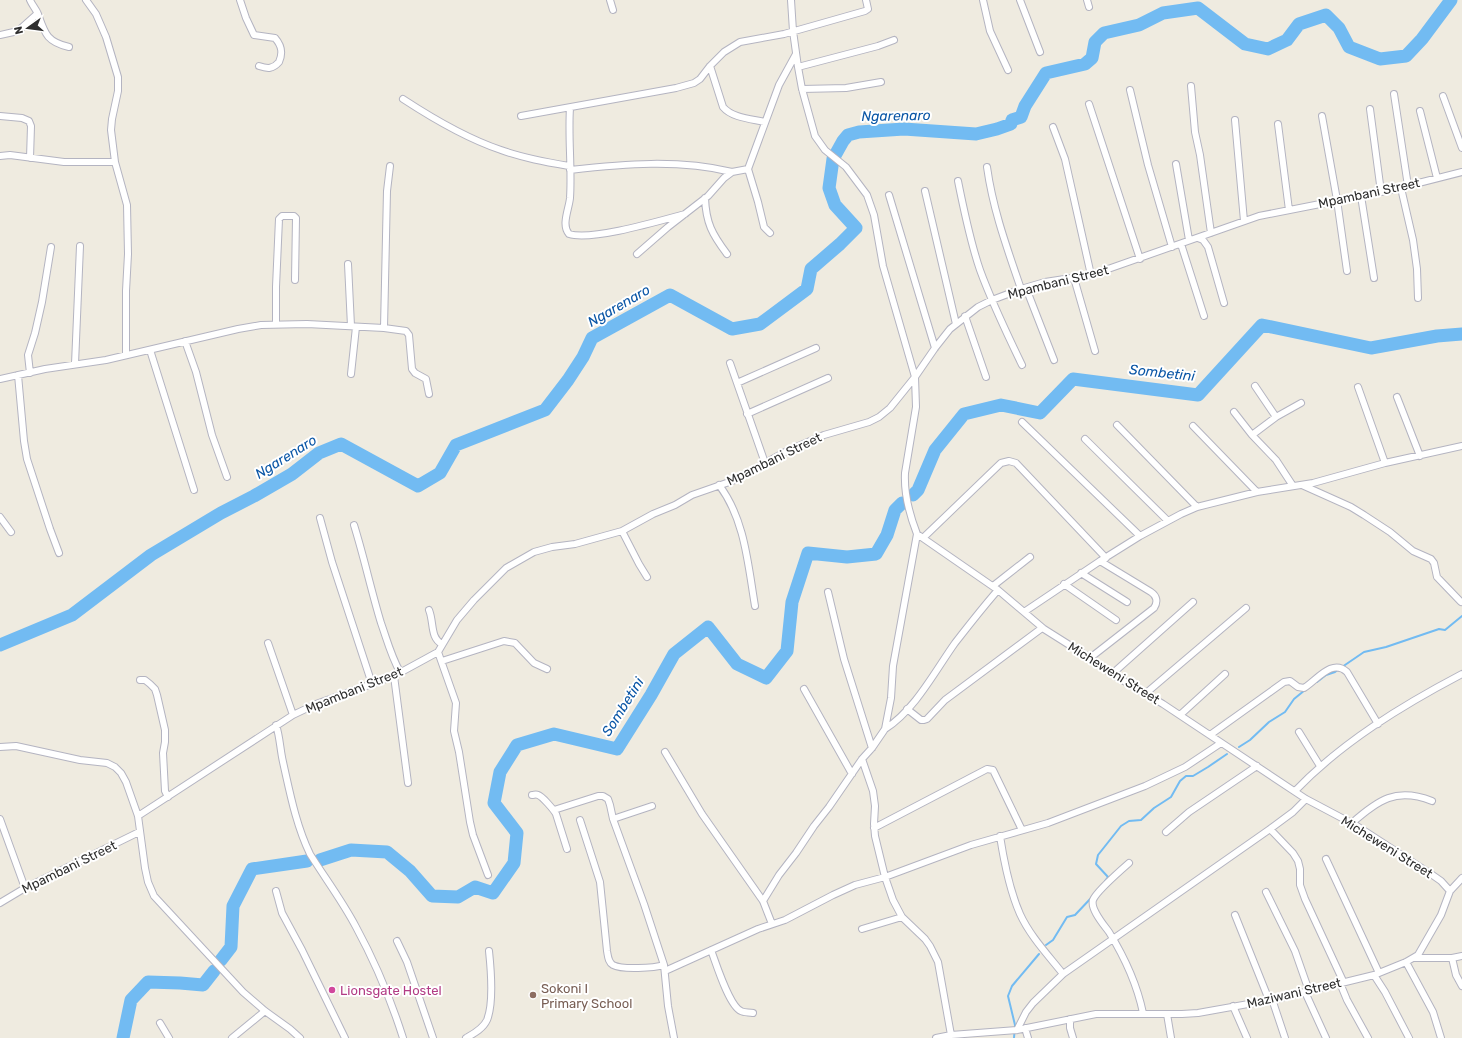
<svg xmlns="http://www.w3.org/2000/svg" width="1462" height="1038" font-family="Rubik,sans-serif">
<style>
.lines{fill:none;stroke-linecap:round;stroke-linejoin:round}
.stream{stroke:#72bbf2;stroke-width:2}
.river{stroke:#72bbf2;stroke-width:13}
.street-casing{stroke:#b4b4c1;stroke-width:8}
.street{stroke:#fff;stroke-width:6}
.hotel-dot{fill:#d1479c;stroke:#fff;stroke-width:1.5}
.education-dot{fill:#8d6e63;stroke:#fff;stroke-width:1.5}
.labels{text-anchor:middle;dominant-baseline:central;stroke-width:4;stroke-linejoin:round;paint-order:stroke}
.street-label{font-size:13px;fill:#2e2e2e;stroke:#fff}
.education-label{font-size:13px;fill:#785e54;stroke:#fff;text-anchor:start}
.hotel-label{font-size:13px;fill:#b23c85;stroke:#fff;text-anchor:start}
.water-label{font-size:14px;font-style:italic;fill:#0a56a6;stroke:#fff}
</style>
<rect width="100%" height="100%" fill="#efebe0"/>
<g class="lines">
<path class="stream" d="M1342,667L1364,652L1386,647L1439,629L1445,630L1462,616
M1317,682L1326,675L1335,672L1339,669
M1239,747L1250,740L1269,722L1285,712L1294,699L1305,690
M1105,881L1108,877L1096,864L1098,855L1121,826L1129,821L1141,820L1154,808L1171,797L1180,781L1186,776H1193L1208,767L1227,754
M1046,945L1053,940L1067,917L1075,915L1092,897
M1014,1038L1015,1025L1008,996L1012,986L1039,954"/>
<path class="river" d="M913,495L918,490L935,450L964,414L1001,405L1040,413L1073,379L1198,395L1262,325L1371,348L1437,336L1462,334
M0,645L72,615L151,555L221,513L254,496L292,474L319,453L341,444L418,486L440,473L456,445L545,410L568,380L583,357L592,338L670,295L732,329L760,324L807,289L811,269L840,244L856,228L835,205L829,188L833,159L843,141L848,135L859,132L904,129L976,134L997,129L1011,124L1012,120L1021,117L1025,106L1046,73L1085,64L1092,58L1095,42L1104,33L1139,25L1163,13L1198,8L1245,44L1268,49L1287,40L1299,24L1326,15L1339,28L1349,47L1380,59L1406,56L1422,39L1451,0
M320,860L351,850L387,852L410,871L432,896L458,897L475,887L493,893L514,863L517,833L494,803L500,772L517,745L554,734L617,749L651,695L674,654L708,627L737,664L766,678L787,651L792,602L808,553L847,557L876,554L887,535L895,510L902,503
M221,960L231,947L233,906L252,869L307,861
M123,1038L131,1000L148,982L180,983L203,985L214,971"/>
<defs>
<path id="street" d="M30,0C32,5 36,9 38,14C45,34 47,42 69,47
M86,0L96,14L106,37L118,77V91L112,119L111,130L115,162L127,205L128,254L126,291V355
M240,0L246,18L254,35L275,38C282,46 283,53 279,62C273,69 268,69 259,66
M610,0L613,10
M791,0L793,31L798,67L802,89L815,136L825,150L846,167L867,195L874,215L883,266L915,377L916,407L905,473C904,493 910,516 917,534L998,590L1044,629L1090,658L1112,674L1163,704L1306,799L1357,826L1431,874L1441,881L1450,891
M983,0L990,31L1008,70
M1020,0L1040,52
M1087,0L1089,7
M0,35L18,31L37,14
M710,66L723,107C732,118 752,119 765,122
M798,67L878,46L894,40
M1191,86L1195,132L1200,155L1211,233
M802,89L846,88L881,82
M1130,90L1148,165L1172,247
M1394,94L1408,186
M1443,96L1462,148
M403,99C432,118 468,139 501,150C523,158 546,162 569,166
M1089,104L1140,259
M570,108C568,138 572,168 570,198C569,209 561,225 569,234C592,241 659,221 685,214
M1370,109L1381,192
M1420,111L1437,178
M0,116L22,118L29,121L31,126L30,158
M521,116L676,88L694,83L700,79L710,66L724,52L740,42L784,34L865,11L868,9L866,0
M1322,116L1337,200L1347,271
M1235,120L1244,221
M1278,124L1289,210
M1053,127L1065,159L1091,275
M0,156L10,155L64,162H115
M1176,164L1189,240
M987,167C993,210 1007,248 1021,289
M570,170C624,164 678,159 732,172
M958,181C964,211 970,241 980,270C992,303 1007,334 1022,365
M1401,188L1413,240L1417,269L1418,298
M925,191L956,324
M889,195L935,348
M1361,196L1374,278
M705,198C706,223 712,234 727,254
M770,233L764,227L758,202L748,169L779,85L796,54
M1198,238L1203,240L1208,247L1224,303
M1181,244L1204,316
M637,254L668,227L708,196L724,178L732,172L748,169
M348,264L351,326
M1074,278L1095,351
M1026,288L1054,360
M965,316L986,377
M276,324V287L279,219L282,216H294L296,218L295,280
M384,328L387,191L390,166
M185,341L196,372L212,435L227,477
M150,350L194,490
M730,363L765,463
M75,364L80,246
M30,373L28,355L35,333L42,302L51,247
M351,374L356,327
M18,375L24,441L27,459L50,529L59,553
M0,379L45,369L106,360L238,329L261,325L307,324L384,328L406,331L409,335L412,369L415,373L426,379L429,394
M737,383L816,348
M1255,386L1276,417
M1358,387L1385,463
M1397,397L1420,456
M1234,412L1252,435L1276,460L1293,486
M747,414L828,378
M1022,422L1140,536
M1117,425L1197,507
M1193,426L1257,492
M1252,435L1276,417L1301,403
M1085,439L1168,521
M719,485C745,519 748,565 755,606
M1302,485L1351,507L1364,515L1390,532L1413,551L1431,559L1434,563L1437,577L1461,602
M0,517L11,532
M320,518L332,562L372,684
M354,525C364,557 371,590 381,623C387,640 391,656 400,672
M622,531L639,564L647,577
M923,538L1001,463L1009,461L1016,463L1106,558
M1081,573L1127,602
M1064,584L1116,620
M993,586L1030,557
M828,592L844,659L872,748
M429,610C434,622 430,638 442,644
M1024,612L1100,561L1140,536L1181,514L1197,507L1257,492L1313,483L1385,463L1462,446
M268,643L293,715
M438,652L456,703L454,731L459,752L470,822L473,835L488,875
M1090,658L1154,608C1158,602 1157,596 1151,592L1100,561
M442,661L504,641L515,643L534,663L547,669
M1112,674L1193,602
M394,676L408,783
M140,680H145L150,684L155,689L157,695L165,730V742L163,753L165,791L168,797
M804,689L852,774
M1145,694L1246,608
M907,709L921,720H924L927,719L945,700L1042,628
M1180,715L1225,674
M276,725C280,737 280,749 283,762C290,793 296,825 310,854C325,878 343,902 356,927C375,962 391,1000 403,1038
M885,729C915,710 935,671 955,643C969,625 983,607 998,590
M1299,732L1320,766
M1210,735L1284,682L1290,681L1298,687L1304,688C1317,680 1332,658 1347,672L1378,724
M0,747L16,746L80,760L107,763L115,767L121,773L126,782L138,816L145,868L148,882L154,896L243,992L265,1011L290,1029L300,1038
M665,752L702,814L763,901L772,924
M862,759L873,791L875,806L874,824L875,836L885,877L893,900L902,917L925,939L930,946L938,962L951,1035
M1295,791C1342,742 1403,705 1462,674
M532,795C534,795 536,794 538,795C542,796 554,810 556,814L567,849
M554,810L598,796H603L608,799L610,805L613,819L644,904L664,965L668,1006L674,1038
M138,816L293,715L316,704L394,676L438,652L457,620L474,600L506,568L534,552L552,547L575,544L622,531L653,514L675,505L692,495L735,480L785,452L824,435L869,422L879,417L890,408L915,377L935,348L950,329L978,307L992,300L1021,289L1045,282L1091,275L1259,216L1391,190L1462,172
M0,819L25,888
M613,819L652,806
M580,820L600,882L607,951C608,956 608,962 613,965C622,970 654,968 664,965
M1352,823C1378,800 1396,787 1432,801
M874,828L987,769L993,770L1022,830
M1270,829L1293,853L1298,861L1300,869V885L1305,899L1343,981
M1166,832L1189,812L1257,766
M1000,836C1004,862 1009,889 1020,914C1030,936 1048,955 1063,974
M1326,859L1379,973
M1129,863C1121,870 1096,892 1093,900C1090,909 1104,925 1109,932C1125,958 1137,984 1143,1013
M276,891L282,913L302,950L345,1038
M1266,892L1295,951L1309,991
M763,901L779,875L796,853L814,826L829,807L862,759L872,748L885,729L891,698L893,666L917,534
M0,903L25,888L139,832
M1235,915L1269,1000
M862,929L902,917
M397,941L407,962L433,1038
M711,950C716,963 729,1006 741,1011C744,1013 749,1012 753,1013
M1414,958H1452L1462,956
M1452,958L1456,975L1462,986
M1406,962L1433,1012L1441,1038
M665,971L758,929L785,920L833,895L855,885L885,877L971,845L1048,823L1145,786L1185,767L1221,743
M1374,975L1385,992L1409,1038
M1340,983L1347,1000L1368,1038
M1305,992L1326,1038
M1272,999L1285,1038
M1233,1006L1247,1038
M1167,1014L1171,1038
M1070,1019V1028L1073,1038
M160,1023L169,1038
M1025,1028L1028,1038
M1017,1030L1026,1012L1033,1003L1063,974L1270,829L1293,812L1306,799
M232,1038L265,1011
M466,1038C473,1034 483,1029 487,1020C494,1003 491,970 489,951
M936,1038L951,1035L1017,1030L1096,1014H1182L1198,1013L1276,999L1374,975L1406,962L1418,955L1441,915L1450,891L1462,878"/>
</defs>
<use href="#street" class="street-casing"/>
<use href="#street" class="street"/>
</g>
<circle class="hotel-dot" cx="332" cy="990" r="4"/>
<circle class="education-dot" cx="533" cy="995" r="4"/>
<g class="labels">
<g class="street-label">
<text transform="translate(1369 193) rotate(-12)">Mpambani Street</text>
<text transform="translate(1058 282) rotate(-14)">Mpambani Street</text>
<text transform="translate(774 459) rotate(-26)">Mpambani Street</text>
<text transform="translate(1114 673) rotate(32)">Micheweni Street</text>
<text transform="translate(354 690) rotate(-22)">Mpambani Street</text>
<text transform="translate(1387 847) rotate(32)">Micheweni Street</text>
<text transform="translate(69 867) rotate(-26)">Mpambani Street</text>
<text transform="translate(1294 993) rotate(-13)">Maziwani Street</text>
</g>
<g class="education-label">
<text x="541" y="988">Sokoni I<tspan x="541" dy="15">Primary School</tspan></text>
</g>
<g class="hotel-label">
<text x="340" y="990">Lionsgate Hostel</text>
</g>
<g class="water-label">
<text transform="translate(896 116) rotate(-1)">Ngarenaro</text>
<text transform="translate(619 306) rotate(-30)">Ngarenaro</text>
<text transform="translate(1162 373) rotate(6)">Sombetini</text>
<text transform="translate(286 457) rotate(-32)">Ngarenaro</text>
<text transform="translate(623 707) rotate(-58)">Sombetini</text>
</g>
</g>
<g transform="translate(28 28) rotate(256)" stroke="#ffffff" stroke-width="3" paint-order="stroke">
<path d="M0-3L7 15L0 10L-7 15Z" fill="#2e2e2e"/>
<text y="-6" font-size="11" font-weight="bold" text-anchor="middle" fill="#2e2e2e">N</text>
</g>
</svg>
